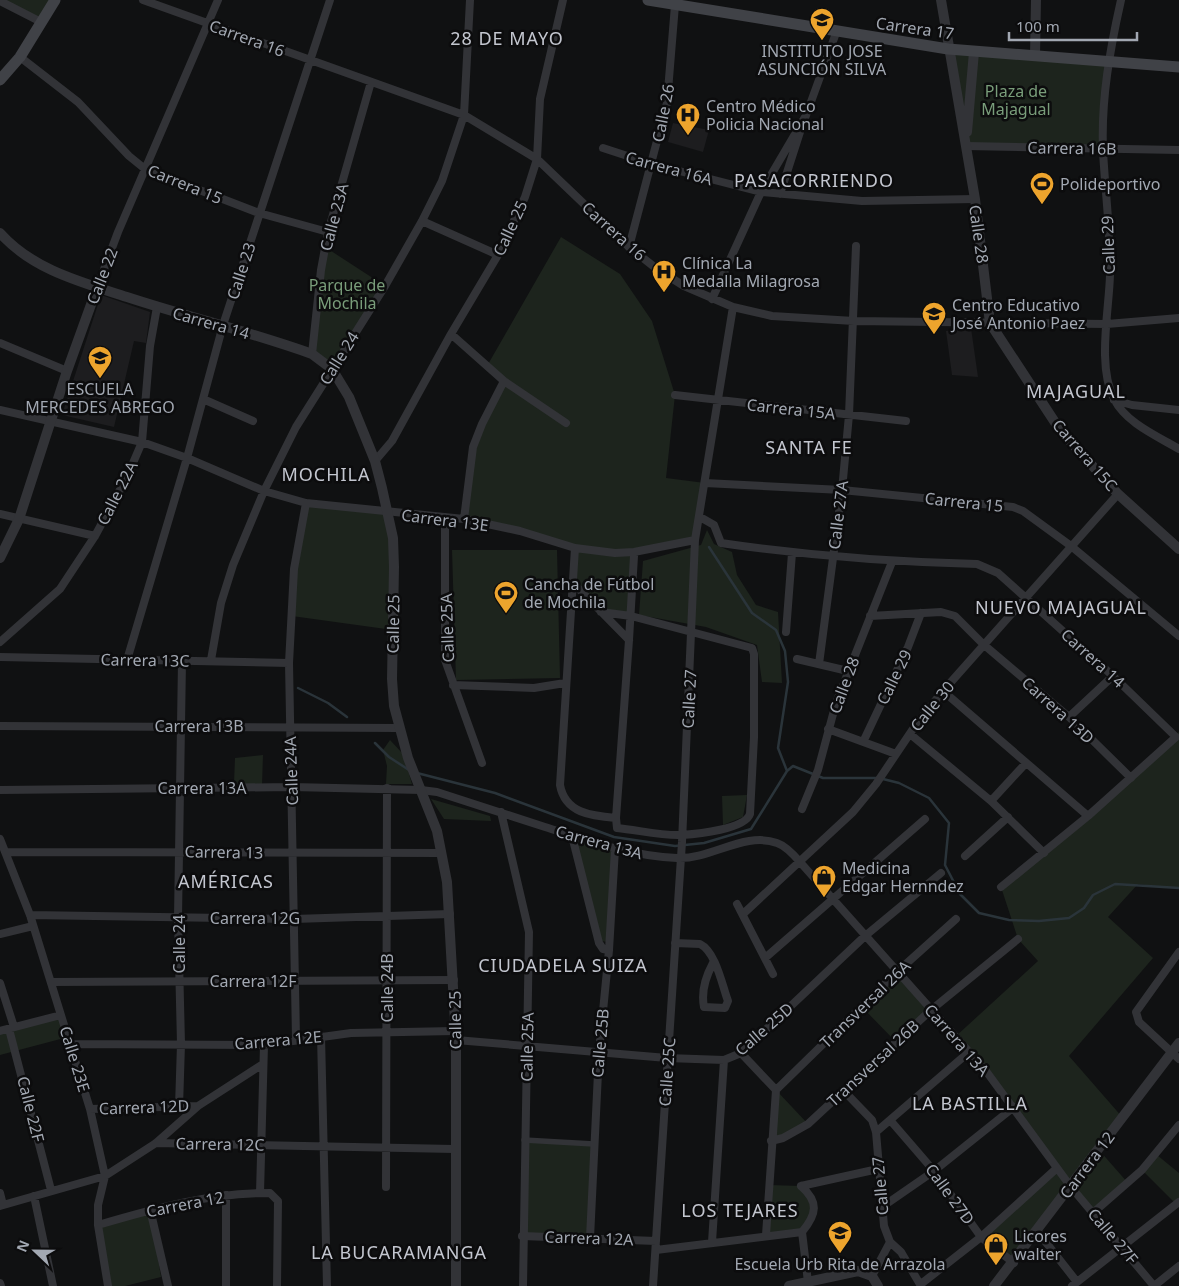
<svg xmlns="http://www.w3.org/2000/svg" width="1179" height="1286" font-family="'Noto Sans',sans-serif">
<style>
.built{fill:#1d1d1f}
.green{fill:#1d241d}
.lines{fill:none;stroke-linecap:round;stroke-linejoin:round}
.stream{stroke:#2a343a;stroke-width:2.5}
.pedestrian{stroke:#323337;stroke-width:5.5}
.minor{stroke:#323337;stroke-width:8}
.tertiary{stroke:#323337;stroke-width:10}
.secondary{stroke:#404247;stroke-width:11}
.labels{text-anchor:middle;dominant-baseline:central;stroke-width:5;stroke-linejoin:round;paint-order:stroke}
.street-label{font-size:16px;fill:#a2a8b2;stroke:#0c0c0d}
.poi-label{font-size:16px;fill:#a2a8b2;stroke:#0c0c0d;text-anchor:start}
.park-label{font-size:16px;fill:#799d7a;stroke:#0c0c0d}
.neighbourhood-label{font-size:18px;letter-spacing:1px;fill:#c3c6cf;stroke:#0c0c0d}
</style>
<rect width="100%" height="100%" fill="#101112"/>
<path class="built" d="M673,123L709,130L703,152L668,142Z
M101,295L150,312L146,343L134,341L114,427L62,415Z
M971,328L978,377L952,375L946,331Z"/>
<path class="green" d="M0,0H55L41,22Z
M948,49L1108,61L1103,148L966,146Z
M561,237L620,274L652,321L675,395L666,478L705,483L695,540L634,556L631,616L601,612L573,583L575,548L464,519L473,447L504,381L487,366Z
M325,247L385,286L332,369L312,354Z
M306,503L389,513L393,630L292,616L294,569Z
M707,530L714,544L732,552L737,575L756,605L778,612L782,683L762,682L757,645L706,627L639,615L643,561L701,545Z
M452,550H557L560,678L456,680Z
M1179,732V889L1138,884L1108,917L1153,958L1069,1056L1123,1118L1099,1150L1128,1183L1094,1212L1072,1188L1014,1263L981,1237L1057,1168L955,1037L1038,961L1018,939L1001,887L1131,778Z
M390,740L403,754L412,784H386L387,766L383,750Z
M263,755L262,785L234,783L235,758Z
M747,795L743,817L723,825L722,796Z
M431,799L490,816L491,821L444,819Z
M572,836L615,849L608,942L600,941Z
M897,972L931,1010L896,1042L862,1007Z
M61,1015L68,1037L0,1055V1031Z
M776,1090L808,1124L771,1141Z
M524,1140L594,1144L590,1238L522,1236Z
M1157,1155L1179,1173V1207L1142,1170Z
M769,1185L801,1186L815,1208L802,1232L766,1235Z
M150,1209L161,1277L125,1286H108L98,1225Z"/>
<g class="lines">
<path class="stream" d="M709,547L752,613L776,630L785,651L788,682L778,748L787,771
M298,688L328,703L347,717
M375,743L389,757L409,770
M417,773L495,793L614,837L675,846L704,843L751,829L787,771L793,766L823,778H879L899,783L929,798L949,823L945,865L960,894L979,913L1009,920L1039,921L1069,918L1084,908L1093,895L1115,884L1179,888"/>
<path class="pedestrian" d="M524,1140L594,1144"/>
<path class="minor" d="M143,0L464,115L537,159L629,247L657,269L684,286L733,307L772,316L854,321L1107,324L1179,318
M1121,0C1110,49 1101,99 1103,150C1105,192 1111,233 1110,275C1109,311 1097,366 1114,399C1126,423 1157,436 1179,449
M0,1L41,22
M20,57L78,102L129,156L145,169L259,213L328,232
M804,121L836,33
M966,146L1179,150
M603,148L652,164L761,192L862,201L975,199
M780,194L800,132
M422,221L498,255
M629,247L667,103L675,5
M97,288L118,232L218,0
M712,299L761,192L805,117
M451,334L504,381L566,423
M0,343L67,371
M312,354L321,270L328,232L371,82
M675,395L906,421
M203,399L253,421
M1114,400L1132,405L1179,410
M0,410L142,442L187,458L264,491L306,503L464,519L520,531L575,548L615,553L634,552L695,540
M375,461L392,441L451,334L498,255L525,197L537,159L540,99L563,0
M705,483L842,490L1013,507L1023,511L1071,546L1179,636
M0,514L95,536
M445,517V660L482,763
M700,517L714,525L721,543C809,556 888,562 977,564L998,573L1113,676L1176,737L1088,816L1001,887
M464,519L473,447L482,424L504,381
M575,548L560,785C565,813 591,816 616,818
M573,583L629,640
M601,612L631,616L752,648L754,654V737L750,814C745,829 698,834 682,835C661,836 638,830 617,828L616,818L629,640L634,556V552
M870,616L941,612L955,616L983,644L1069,717L1131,778
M786,632L792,553
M0,642L60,589L95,536L127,477L142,442L150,346L157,307
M0,657L289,663
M797,659L848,671
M127,660L187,458L223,325L330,0
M211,660L221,603L233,565L264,491L296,427L385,286L422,221L442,181L464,115L470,0
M819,664L842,490L849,415L856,246
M453,685L534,688L565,683
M943,691L1088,816
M1069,717L1113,676
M0,726L398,728
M828,729L896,754
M910,734L991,801L1044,853
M864,740L908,647L921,613
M0,790L292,787L421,790L437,792C473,804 509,815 545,827C588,841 632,856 677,858C710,860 745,831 777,843C786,846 794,855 800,862L986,1071L1071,1187L1154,1286
M991,801L1026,763
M802,809L818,770L836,703L892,562
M501,812L529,932L523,1286
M572,836L599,943L603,949L609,950
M0,839L30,915L90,1109L105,1176L98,1205V1225L108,1286
M6,852L442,853
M965,856L1008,817
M737,904L773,974
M743,914L853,812L876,784L917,723L943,691L1118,494
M30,915L294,919L450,914
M0,934L33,926
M675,943L700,944C716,952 722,985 728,1001L725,1008L704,1007C701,992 706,976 713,963
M1179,952L1136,1012L1139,1022L1179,1059
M765,958L925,819
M51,982L454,980
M0,983L14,1027
M9,1029L51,1190
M0,1031L61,1015
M321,1036L327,1286
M296,1039L289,663L294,569L306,503
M456,1040L667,1058L724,1060L741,1053L865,936L941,873
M71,1044L264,1045L351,1033L455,1031
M741,1053L776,1090
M776,1090L897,972L956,919
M843,1090L872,1120L876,1132L884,1226L890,1242L901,1252L921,1286
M179,1107L181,1044L178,918L182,661
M90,1109L198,1106
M890,1120L934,1171L981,1237L1014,1263
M876,1132L969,1052
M771,1141L783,1138L808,1124L931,1010L1018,939
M156,1143L454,1149
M801,1186C819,1202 817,1214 802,1232L808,1282
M801,1186L878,1169
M386,1187L387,788
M0,1193L3,1205
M260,1193L264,1045
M34,1196L53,1286
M0,1206L105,1176L156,1143L198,1106L263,1064
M882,1207L934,1171L1014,1107
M150,1209L168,1286
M1094,1212L1142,1170L1179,1125
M98,1225C156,1208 209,1193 270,1193L278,1201L277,1286
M1037,1231L1077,1282
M766,1235L776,1090
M522,1236L656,1241
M590,1238L599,1052L609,950L615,849
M712,1242L724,1060
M656,1250L802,1232
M872,1276L890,1242
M0,1283L1,1286
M921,1284L981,1237L1057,1168
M226,1286V1195
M653,1286L682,842L695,540L733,307
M1072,1286L1179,1202
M1154,1286L1179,1266"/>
<path class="tertiary" d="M941,0L975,199L990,323L1060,430L1118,494L1179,549
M1035,55L1036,0
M967,132L974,52
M0,233C33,270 81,282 127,297C188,317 251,332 312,354L332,369L349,397L375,461L382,488L393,538L394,567L392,679L394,706L408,758L437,831L447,882L456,1040V1286
M0,558L19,519L67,371L97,288
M789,1286L858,1271L872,1276L878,1286
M994,1286L1179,1043"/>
<path class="secondary" d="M648,0L948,49L1179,67
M0,80L20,57L55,0"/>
</g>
<defs>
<symbol id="university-pin" viewBox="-11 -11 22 30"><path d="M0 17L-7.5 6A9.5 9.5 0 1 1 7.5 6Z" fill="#eda42d" stroke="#0c0c0d"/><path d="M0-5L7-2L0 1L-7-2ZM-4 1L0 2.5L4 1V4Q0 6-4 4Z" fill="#111"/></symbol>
<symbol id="hospital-pin" viewBox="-11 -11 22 30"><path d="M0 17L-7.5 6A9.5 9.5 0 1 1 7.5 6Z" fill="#eda42d" stroke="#0c0c0d"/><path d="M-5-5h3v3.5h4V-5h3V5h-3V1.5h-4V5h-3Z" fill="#111"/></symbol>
<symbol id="stadium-pin" viewBox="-11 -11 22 30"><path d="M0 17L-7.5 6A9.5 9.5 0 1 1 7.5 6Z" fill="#eda42d" stroke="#0c0c0d"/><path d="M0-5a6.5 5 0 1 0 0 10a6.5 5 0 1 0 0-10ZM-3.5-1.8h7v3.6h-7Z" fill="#111"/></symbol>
<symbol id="school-pin" viewBox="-11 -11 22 30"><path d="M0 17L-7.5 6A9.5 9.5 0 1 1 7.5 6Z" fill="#eda42d" stroke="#0c0c0d"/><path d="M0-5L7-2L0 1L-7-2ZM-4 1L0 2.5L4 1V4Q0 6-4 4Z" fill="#111"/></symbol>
<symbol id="shop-pin" viewBox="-11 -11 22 30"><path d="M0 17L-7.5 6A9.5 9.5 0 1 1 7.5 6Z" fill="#eda42d" stroke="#0c0c0d"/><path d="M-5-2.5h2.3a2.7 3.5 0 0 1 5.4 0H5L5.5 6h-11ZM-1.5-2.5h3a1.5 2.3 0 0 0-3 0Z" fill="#111"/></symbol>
</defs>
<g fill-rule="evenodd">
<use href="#university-pin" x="808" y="6" width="28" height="38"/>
<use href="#hospital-pin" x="674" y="101" width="28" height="38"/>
<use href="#stadium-pin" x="1028" y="170" width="28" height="38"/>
<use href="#hospital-pin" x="650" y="258" width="28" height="38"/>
<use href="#university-pin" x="920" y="300" width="28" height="38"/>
<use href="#school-pin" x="86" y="344" width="28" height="38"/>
<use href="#stadium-pin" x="492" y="579" width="28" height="38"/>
<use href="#shop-pin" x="810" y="863" width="28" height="38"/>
<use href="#school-pin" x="826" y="1219" width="28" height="38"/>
<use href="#shop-pin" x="982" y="1231" width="28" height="38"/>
</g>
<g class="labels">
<g class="street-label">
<text transform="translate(915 28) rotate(8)">Carrera 17</text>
<text transform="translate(247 38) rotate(20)">Carrera 16</text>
<text transform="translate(663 113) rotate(-79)">Calle 26</text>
<text transform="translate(1072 148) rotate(1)">Carrera 16B</text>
<text transform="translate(669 168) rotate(15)">Carrera 16A</text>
<text transform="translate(185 184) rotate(22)">Carrera 15</text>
<text transform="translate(334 217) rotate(-75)">Calle 23A</text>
<text transform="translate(510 228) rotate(-65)">Calle 25</text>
<text transform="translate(614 231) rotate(42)">Carrera 16</text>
<text transform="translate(979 234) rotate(82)">Calle 28</text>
<text transform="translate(1108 245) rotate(-92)">Calle 29</text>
<text transform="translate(241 271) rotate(-72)">Calle 23</text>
<text transform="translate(102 276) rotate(-69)">Calle 22</text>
<text transform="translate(211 323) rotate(16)">Carrera 14</text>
<text transform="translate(339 358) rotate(-58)">Calle 24</text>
<text transform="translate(791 409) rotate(6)">Carrera 15A</text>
<text transform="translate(1085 455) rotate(49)">Carrera 15C</text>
<text transform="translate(117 493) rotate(-63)">Calle 22A</text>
<text transform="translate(964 502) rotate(6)">Carrera 15</text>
<text transform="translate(838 515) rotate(-83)">Calle 27A</text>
<text transform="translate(445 520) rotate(7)">Carrera 13E</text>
<text transform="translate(393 624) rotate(-89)">Calle 25</text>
<text transform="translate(447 628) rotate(-92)">Calle 25A</text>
<text transform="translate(1093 658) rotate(42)">Carrera 14</text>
<text transform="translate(145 660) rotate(1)">Carrera 13C</text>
<text transform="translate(894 677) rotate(-64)">Calle 29</text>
<text transform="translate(844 685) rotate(-70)">Calle 28</text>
<text transform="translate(689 699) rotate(-87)">Calle 27</text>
<text transform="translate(932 706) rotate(-51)">Calle 30</text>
<text transform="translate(1058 710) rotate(42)">Carrera 13D</text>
<text x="199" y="726">Carrera 13B</text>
<text transform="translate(291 771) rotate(-92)">Calle 24A</text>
<text x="202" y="788">Carrera 13A</text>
<text transform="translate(599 842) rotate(15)">Carrera 13A</text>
<text transform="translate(224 852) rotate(1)">Carrera 13</text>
<text x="255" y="918">Carrera 12G</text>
<text transform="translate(179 944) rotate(-90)">Calle 24</text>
<text x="253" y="981">Carrera 12F</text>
<text transform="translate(387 988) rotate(-90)">Calle 24B</text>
<text transform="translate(865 1004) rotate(-44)">Transversal 26A</text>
<text transform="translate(455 1020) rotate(-91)">Calle 25</text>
<text transform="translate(764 1029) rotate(-41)">Calle 25D</text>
<text transform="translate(278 1040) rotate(-5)">Carrera 12E</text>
<text transform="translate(957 1040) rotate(49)">Carrera 13A</text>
<text transform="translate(600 1043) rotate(-85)">Calle 25B</text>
<text transform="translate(527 1047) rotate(-89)">Calle 25A</text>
<text transform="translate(75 1059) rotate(73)">Calle 23E</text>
<text transform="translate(873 1063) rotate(-43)">Transversal 26B</text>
<text transform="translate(667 1072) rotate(-86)">Calle 25C</text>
<text transform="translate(144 1107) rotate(-2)">Carrera 12D</text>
<text transform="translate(31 1109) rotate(76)">Calle 22F</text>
<text transform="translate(220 1144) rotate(1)">Carrera 12C</text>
<text transform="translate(1087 1165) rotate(-53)">Carrera 12</text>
<text transform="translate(880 1186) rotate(-95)">Calle 27</text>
<text transform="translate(950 1194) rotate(54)">Calle 27D</text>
<text transform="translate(185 1204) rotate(-11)">Carrera 12</text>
<text transform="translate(1113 1236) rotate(50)">Calle 27F</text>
<text transform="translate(589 1238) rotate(2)">Carrera 12A</text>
</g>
<g class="poi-label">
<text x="822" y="51" text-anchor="middle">INSTITUTO JOSE<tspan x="822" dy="18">ASUNCIÓN SILVA</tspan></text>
<text x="706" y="106">Centro Médico<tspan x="706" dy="18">Policia Nacional</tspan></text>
<text x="1060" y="184">Polideportivo</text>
<text x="682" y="263">Clínica La<tspan x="682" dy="18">Medalla Milagrosa</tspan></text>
<text x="952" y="305">Centro Educativo<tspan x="952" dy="18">José Antonio Paez</tspan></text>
<text x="100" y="389" text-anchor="middle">ESCUELA<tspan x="100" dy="18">MERCEDES ABREGO</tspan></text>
<text x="524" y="584">Cancha de Fútbol<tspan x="524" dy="18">de Mochila</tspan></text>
<text x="842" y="868">Medicina<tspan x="842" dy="18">Edgar Hernndez</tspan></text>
<text x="1014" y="1236">Licores<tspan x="1014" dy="18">walter</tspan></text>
<text x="840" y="1264" text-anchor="middle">Escuela Urb Rita de Arrazola</text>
</g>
<g class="park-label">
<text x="1016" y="91">Plaza de<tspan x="1016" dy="18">Majagual</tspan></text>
<text x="347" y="285">Parque de<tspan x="347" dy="18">Mochila</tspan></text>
</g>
<g class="neighbourhood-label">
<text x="507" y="38">28 DE MAYO</text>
<text x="814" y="180">PASACORRIENDO</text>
<text x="1076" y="391">MAJAGUAL</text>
<text x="809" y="447">SANTA FE</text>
<text x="326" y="474">MOCHILA</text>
<text x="1061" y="607">NUEVO MAJAGUAL</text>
<text x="226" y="881">AMÉRICAS</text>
<text x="563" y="965">CIUDADELA SUIZA</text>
<text x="970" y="1103">LA BASTILLA</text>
<text x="740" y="1210">LOS TEJARES</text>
<text x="399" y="1252">LA BUCARAMANGA</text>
</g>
</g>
<g transform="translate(35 1251) rotate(292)" stroke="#0c0c0d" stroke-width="4" paint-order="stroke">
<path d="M0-4L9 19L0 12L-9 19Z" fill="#a2a8b2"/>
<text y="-8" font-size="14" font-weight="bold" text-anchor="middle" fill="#a2a8b2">N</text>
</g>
<path d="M1009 32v8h128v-8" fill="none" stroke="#a2a8b2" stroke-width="2.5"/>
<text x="1016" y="32" font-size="15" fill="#a2a8b2" stroke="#0c0c0d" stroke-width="4" paint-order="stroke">100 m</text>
</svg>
